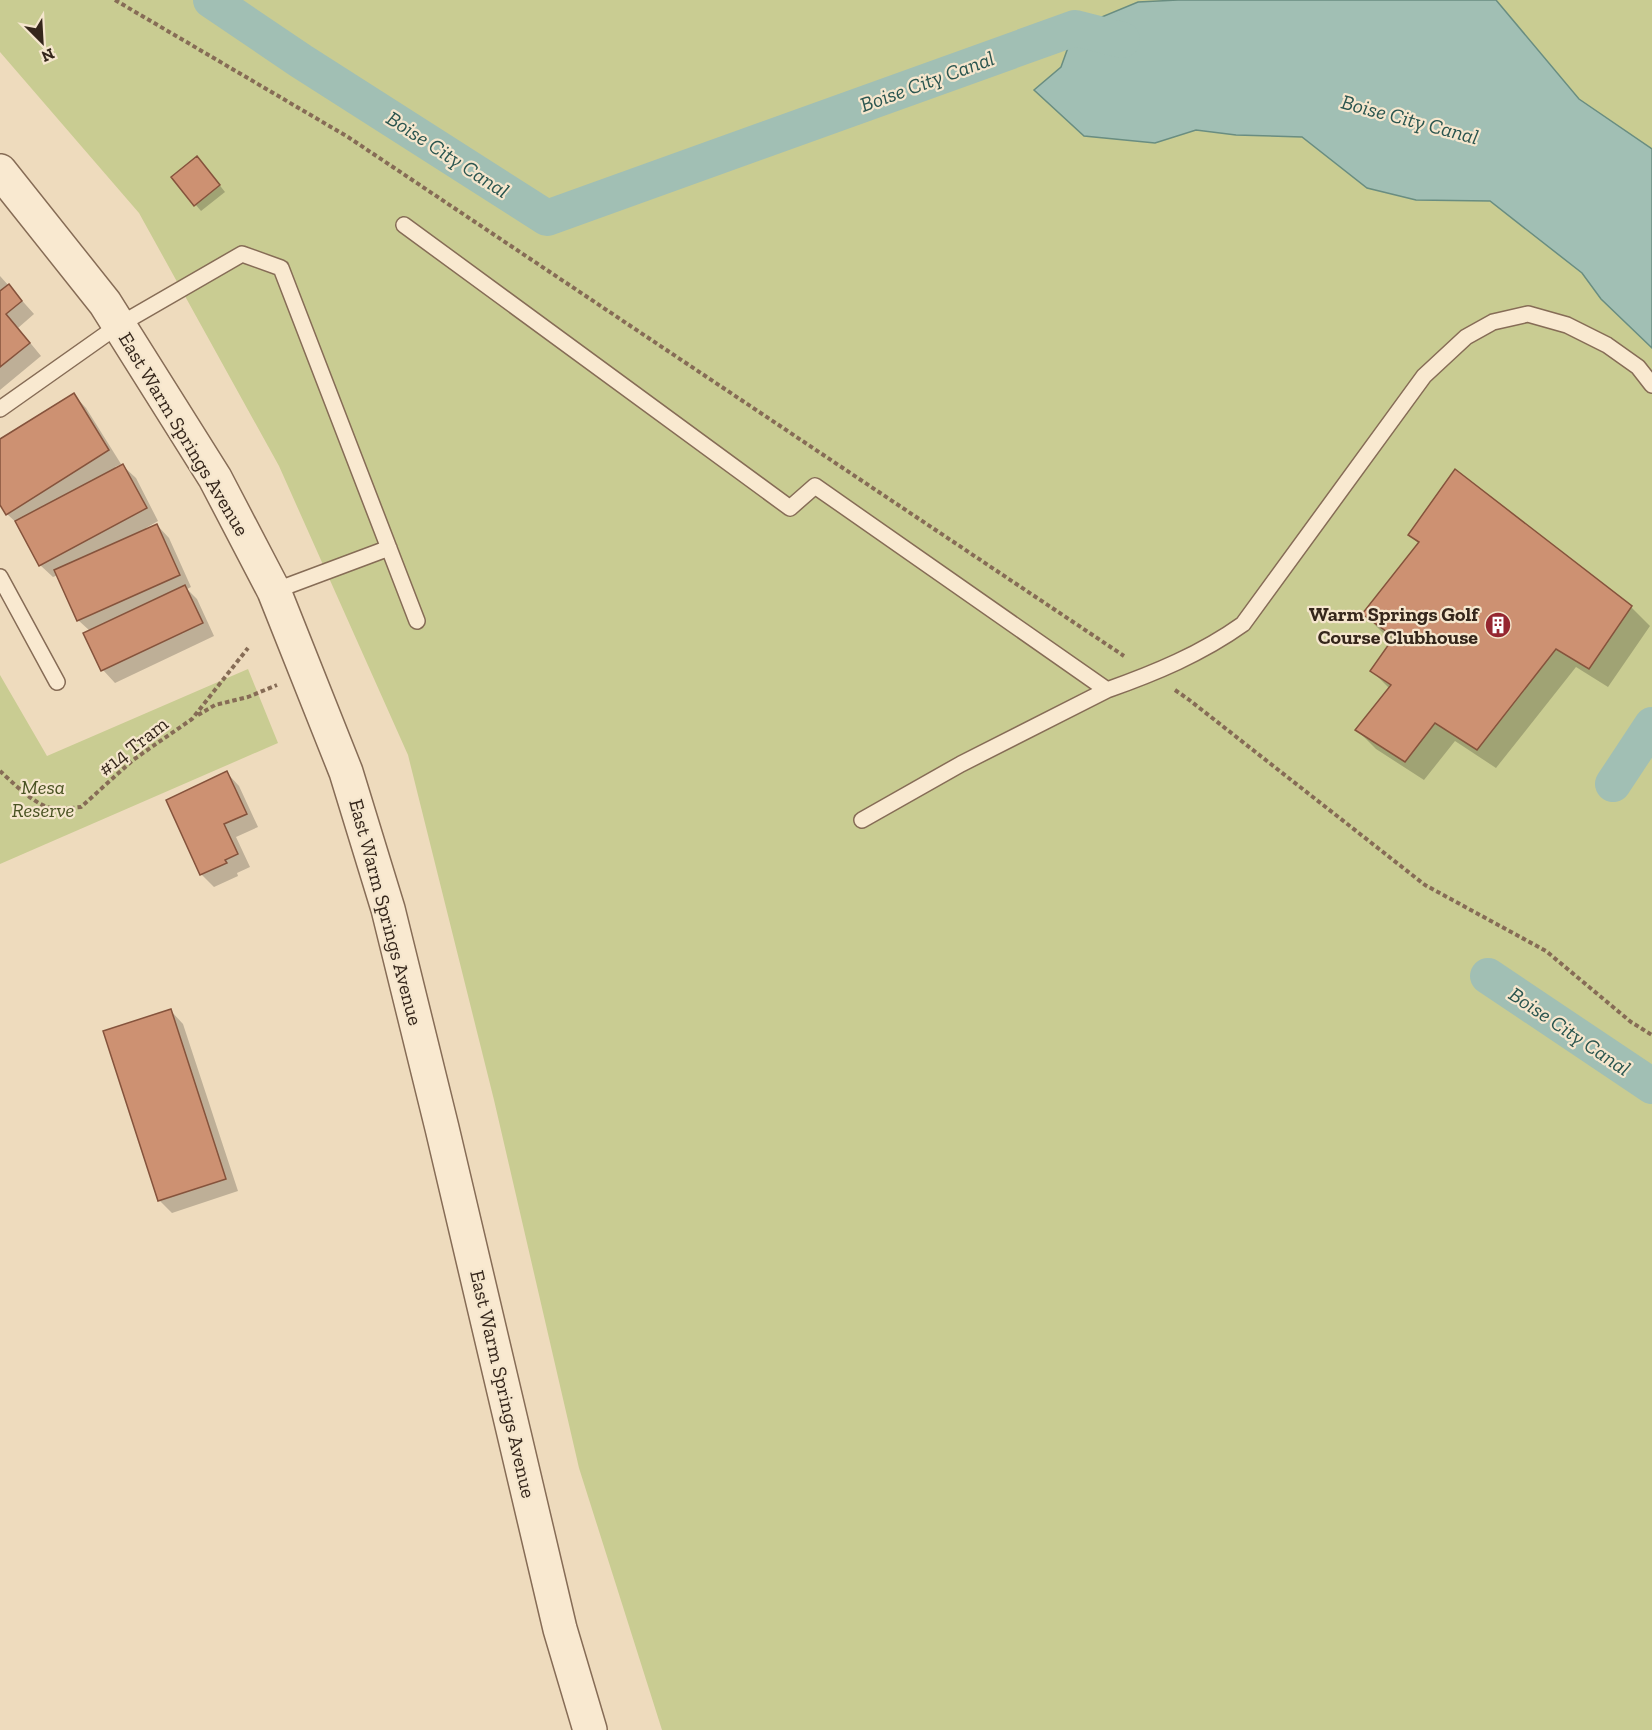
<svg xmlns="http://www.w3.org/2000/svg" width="1652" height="1730" font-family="'Zilla Slab',serif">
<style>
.green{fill:#c9cc92}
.water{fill:#a1bfb4;stroke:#698d81;stroke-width:1.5}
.shadow{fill:#0003}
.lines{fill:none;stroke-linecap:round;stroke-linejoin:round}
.canal{stroke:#a1bfb4;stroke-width:36}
.building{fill:#cd9172;stroke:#85533c;stroke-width:1.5}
.service-casing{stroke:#866c56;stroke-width:18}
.tertiary-casing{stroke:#866c56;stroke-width:36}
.path{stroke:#866c56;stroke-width:4;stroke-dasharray:4.5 3;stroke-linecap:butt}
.service{stroke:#f9e9d0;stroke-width:15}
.tertiary{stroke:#f9e9d0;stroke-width:33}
.labels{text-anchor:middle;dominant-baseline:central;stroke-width:4.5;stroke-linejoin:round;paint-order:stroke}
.street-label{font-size:20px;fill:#35261b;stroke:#f5e6cd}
.poi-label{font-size:20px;font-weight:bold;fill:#35261b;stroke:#f5e6cd;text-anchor:end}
.park-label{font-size:20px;font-style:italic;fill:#495222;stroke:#f5e6cd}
.water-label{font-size:21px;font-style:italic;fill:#2a554f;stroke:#f5e6cd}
</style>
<rect width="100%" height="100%" fill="#eedbbd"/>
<path class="green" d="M0,0H1652V1730H662L579,1468L494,1100L408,755L279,466L139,213L0,52Z
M248,669L278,743L0,864V675L47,756Z"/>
<path class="water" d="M1178,0H1496L1579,99L1652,149V348L1601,299L1582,273L1490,201L1416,200L1367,188L1302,137L1236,135L1196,130L1155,143L1084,136L1034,90L1061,67L1075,28L1138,2Z"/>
<path class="shadow" d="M203,164L225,192L201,211L173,178Z
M0,276L34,314L18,328L41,356L0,390Z
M74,395L86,408L121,464L115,467L116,469L123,466L136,478L158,521L146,528L147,530L157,525L169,538L191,587L187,589L197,599L214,636L115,683L103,670L90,631L78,620L58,575L53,577L40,565L20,526L7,514L0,502V440Z
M1410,535L1631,607L1650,626L1608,687L1576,667L1496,768L1455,741L1424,780L1376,749L1357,730L1390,689L1372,671L1393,640L1383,633L1364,614L1419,544Z
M227,773L239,786L258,827L236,837L250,867L237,873L238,876L214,887L201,874Z
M171,1011L183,1024L238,1191L172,1213L159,1200Z"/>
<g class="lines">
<path class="canal" d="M211,0L301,61L547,218L1075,28L1122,40
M1613,784L1652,725
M1488,976L1652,1086"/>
</g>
<path class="building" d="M197,156L220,185L194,206L171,177Z
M9,284L22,301L6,314L30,343L0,367V291Z
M74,393L109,450L6,515L0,505V439Z
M123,464L147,508L39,566L15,521Z
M1455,469L1632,606L1589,669L1556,649L1477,750L1435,723L1405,762L1355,730L1391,685L1370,671L1394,637L1362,614L1419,542L1408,535Z
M157,524L180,575L77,621L54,570Z
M185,585L203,623L101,671L83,633Z
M227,771L247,814L224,824L238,854L225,860L227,863L200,875L166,800Z
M171,1009L226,1179L158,1201L103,1031Z"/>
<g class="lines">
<defs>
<path id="service" d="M404,225L790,508L815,486L1107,690L961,764L862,820
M0,409L119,325L242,254L281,268L417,621
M0,577L57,682
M274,591L389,548
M1107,690C1155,673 1201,654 1243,624L1424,376L1466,337L1493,322L1528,314L1567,325L1607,345L1638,367L1652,385"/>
<path id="tertiary" d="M0,171L105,303L215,478L274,591L346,772L388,909L442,1128L560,1629L590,1730"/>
</defs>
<use href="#service" class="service-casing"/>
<use href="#tertiary" class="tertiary-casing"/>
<path class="path" d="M115,0L348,137L1124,656
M1175,690L1188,699L1425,885L1546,951L1631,1022L1652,1035
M198,715L215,705L248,697L277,685
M0,771C12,782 31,801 47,807C56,810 71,808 81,807L133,760L192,719L248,648"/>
<use href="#service" class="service"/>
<use href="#tertiary" class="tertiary"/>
</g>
<defs>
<symbol id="building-disc" viewBox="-11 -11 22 22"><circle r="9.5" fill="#952630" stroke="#f5e6cd"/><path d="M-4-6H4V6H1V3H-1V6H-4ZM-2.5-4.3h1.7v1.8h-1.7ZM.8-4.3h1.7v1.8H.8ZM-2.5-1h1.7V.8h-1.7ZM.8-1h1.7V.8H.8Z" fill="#fff"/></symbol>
</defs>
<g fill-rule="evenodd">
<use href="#building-disc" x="1483" y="610" width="30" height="30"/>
</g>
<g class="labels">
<g class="street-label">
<text transform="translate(184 434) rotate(59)">East Warm Springs Avenue</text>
<text transform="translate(133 746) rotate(-38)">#14 Tram</text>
<text transform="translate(386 912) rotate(75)">East Warm Springs Avenue</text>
<text transform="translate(503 1384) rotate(77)">East Warm Springs Avenue</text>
</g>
<g class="poi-label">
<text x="1478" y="614">Warm Springs Golf<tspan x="1478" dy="23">Course Clubhouse</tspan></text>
</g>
<g class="park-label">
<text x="43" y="787">Mesa<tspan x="43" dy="23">Reserve</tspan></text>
</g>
<g class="water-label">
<text transform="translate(927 81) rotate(-20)">Boise City Canal</text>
<text transform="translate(1410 119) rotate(15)">Boise City Canal</text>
<text transform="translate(448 154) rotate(33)">Boise City Canal</text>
<text transform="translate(1570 1031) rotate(34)">Boise City Canal</text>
</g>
</g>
<g transform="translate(42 42) rotate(156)" stroke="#f5e6cd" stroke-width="4.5" paint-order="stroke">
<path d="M0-4.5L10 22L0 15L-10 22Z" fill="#35261b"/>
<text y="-9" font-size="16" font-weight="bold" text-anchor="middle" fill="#35261b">N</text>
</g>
</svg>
